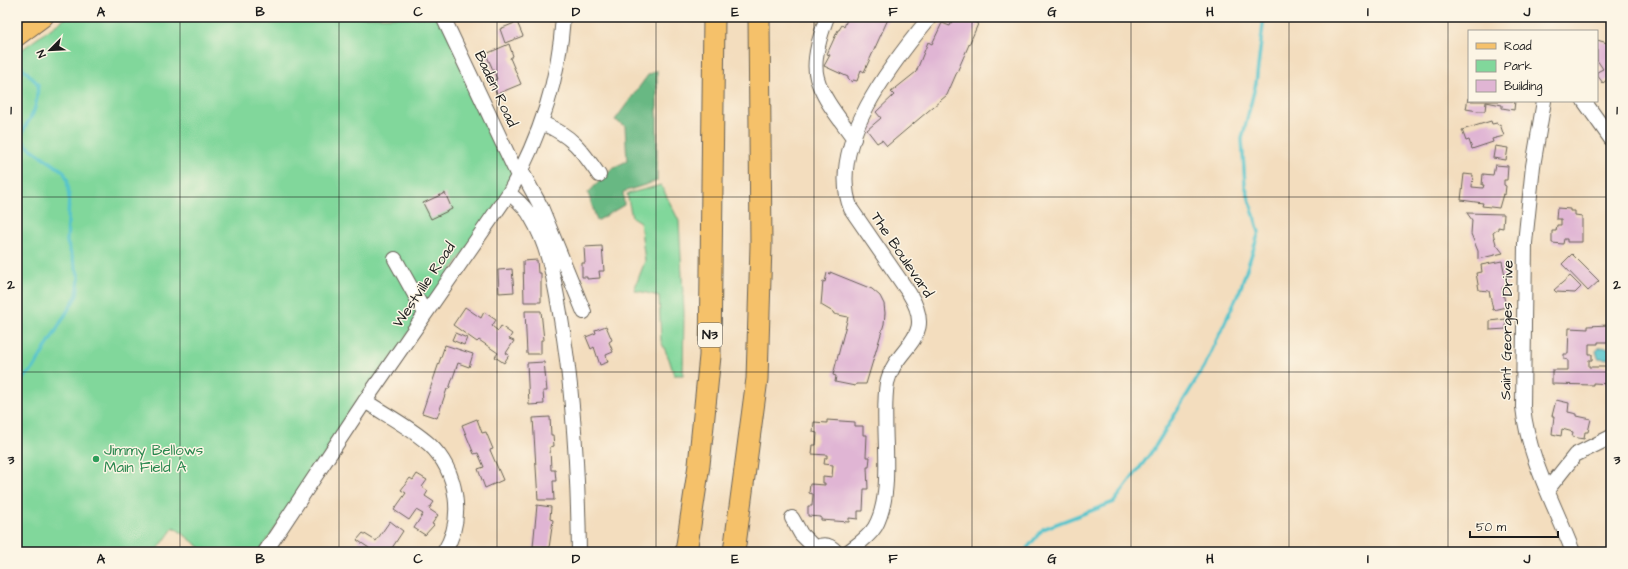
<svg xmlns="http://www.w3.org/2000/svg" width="1628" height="569" font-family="'Architects Daughter',sans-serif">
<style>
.green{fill:#81d79b;stroke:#4e7a5c}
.forest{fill:#68b883;stroke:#426a50}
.water{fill:#57c4cc;stroke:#3a7074}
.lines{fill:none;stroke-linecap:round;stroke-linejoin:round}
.stream{stroke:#57c4cc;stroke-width:3.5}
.building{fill:#e0b5d4}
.minor-casing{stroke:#676055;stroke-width:16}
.major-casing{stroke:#676055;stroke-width:20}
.highway-casing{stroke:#676055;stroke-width:23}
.minor{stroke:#fff;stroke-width:14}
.major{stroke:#f5c16b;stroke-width:18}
.highway{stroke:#f5c16b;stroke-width:21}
.grid{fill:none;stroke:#1c1c1c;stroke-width:1;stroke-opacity:0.55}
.leisure-dot{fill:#2e9e5b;stroke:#fcf5e5;stroke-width:1.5}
.labels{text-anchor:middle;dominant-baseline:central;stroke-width:3;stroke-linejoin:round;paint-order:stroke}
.shield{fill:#fcf5e5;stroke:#5f5d58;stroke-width:1}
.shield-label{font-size:14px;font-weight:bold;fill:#1c1c1c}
.street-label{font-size:15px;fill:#1c1c1c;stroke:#fcf5e5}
.leisure-label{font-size:15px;fill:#27864d;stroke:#fcf5e5;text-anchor:start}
.neatline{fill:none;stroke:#1c1c1c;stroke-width:1.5}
.grid-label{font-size:13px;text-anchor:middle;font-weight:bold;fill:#1c1c1c}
</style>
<rect width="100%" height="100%" fill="#fcf5e5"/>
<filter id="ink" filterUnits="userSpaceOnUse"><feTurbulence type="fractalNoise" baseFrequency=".025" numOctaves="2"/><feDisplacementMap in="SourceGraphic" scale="8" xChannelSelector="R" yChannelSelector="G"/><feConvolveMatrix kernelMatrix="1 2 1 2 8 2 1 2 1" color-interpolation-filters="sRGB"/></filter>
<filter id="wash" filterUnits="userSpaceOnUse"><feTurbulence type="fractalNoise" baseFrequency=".012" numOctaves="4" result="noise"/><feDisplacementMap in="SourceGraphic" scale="16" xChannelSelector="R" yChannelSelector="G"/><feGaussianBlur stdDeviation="0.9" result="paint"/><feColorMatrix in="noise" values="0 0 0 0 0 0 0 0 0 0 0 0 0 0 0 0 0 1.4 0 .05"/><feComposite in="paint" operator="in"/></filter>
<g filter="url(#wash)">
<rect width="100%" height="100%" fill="#f3ddbe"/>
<path class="green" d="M67,17H442L516,176L259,552H206L174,527L156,552H17V53Z
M661,185L679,221L684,312L683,375H674L669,359L661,341L659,296L634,290L645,261L640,222L632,217L627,194Z"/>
<path class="forest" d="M657,70V181L623,192L624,205L597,221L588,193L612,168L627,161L625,126L615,120L648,75Z"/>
<path class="water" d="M1600,347L1611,348L1609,359L1598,358L1596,351Z"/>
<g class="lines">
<path class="stream" d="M17,62L38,84C37,96 37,108 30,119C26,126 22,129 21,139L27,146L63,171L67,178L69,197L67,242L79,277L77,295L33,369L17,384
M1024,552L1043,529L1114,502L1153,450L1204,367L1240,290L1259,232L1245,185L1242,139L1256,83L1264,17"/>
</g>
<g id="blocks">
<path class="building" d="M848,17H889L864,72L861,70L857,81L853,80L852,82L848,79V77L824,66L830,55L827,54L838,30H839L842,25L844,27Z
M954,17H972L971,20L978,24L947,95L887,146L882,140L877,143L867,130L881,118L876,112L894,95L891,92L916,72L928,42L932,44L942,23L950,26Z
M517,22L523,36L505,43L500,29Z
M1597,40L1611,44V84L1608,79L1603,83L1597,75V72L1603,69L1597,60Z
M509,44L513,56L510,58L521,84L497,94L491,82L497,79L486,54Z
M1468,98L1469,101H1515L1514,110L1502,108V105L1486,102L1485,111H1478L1466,109Z
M1491,121L1492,124L1497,123L1498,125L1500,124L1504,136L1492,139L1493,142L1472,149L1469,140L1466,141L1462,130Z
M1495,146L1508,148L1506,160L1493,158Z
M1495,165L1508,166L1507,180H1504V185L1506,186L1505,195L1503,194L1499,208L1482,206L1483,203L1461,200L1464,174L1473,175L1472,187L1483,188L1484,185H1482L1483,174L1493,175Z
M445,193L452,209L431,219L423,203Z
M1557,208L1570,209V211H1575V215L1582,216V242H1567V239H1564L1563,244L1552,243V231H1556L1557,225H1561V219H1556Z
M1467,213L1504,214L1503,228L1498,227V229L1493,233L1496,244L1503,253L1478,259V251L1471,234L1472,220Z
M602,246L604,271H599L600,278L587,279V277H582V263H585L584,247Z
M1572,254L1599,281L1588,291L1562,264Z
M537,260L538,273H541V302H524L523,261Z
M1502,261L1507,285L1502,288L1506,307L1493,310L1489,291L1479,290L1476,273L1482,272L1481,265Z
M512,269L514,292L499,293L498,270Z
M830,272L872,289L880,296L884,304L885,313L884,324L866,384H856L855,386L835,382L836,376L833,375L848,317L834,314L833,312L821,305L823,281L825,282L827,273L830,274Z
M1570,276L1581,287L1575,293L1556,292L1554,290Z
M465,307L481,318L484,312L496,320L492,326L498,331L501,326L512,334L509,339L514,341L506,353L509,355L504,363L495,357L498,353L479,340L477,342L453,325Z
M525,311H541L544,340H541V354H527Z
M1506,319V329L1490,330V321Z
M1608,322L1611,323V340H1609V342H1598V344H1589V354H1592V360H1589V367H1611V384L1593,383V385L1552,384V370H1568V360L1564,359V354H1568L1569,328L1588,329V326L1608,325Z
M606,326L612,340L609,342L613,352L606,355L608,362L600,365L594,347L591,349L586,337L596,333L595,330Z
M455,333L467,338L464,345L452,340Z
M445,345L473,354L469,367L458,363L449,389H447L437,418L422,413Z
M544,362L547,391H543L544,404L529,405L527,363Z
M1556,400L1569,403L1568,412L1577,414V416L1591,419L1588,432H1585L1584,439L1572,437L1573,432L1562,429L1561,436L1552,434L1554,416H1552Z
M550,417L551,435H553L554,446L550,447L551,470H555L556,481H553L554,500H538L533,418Z
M477,419L482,433L486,432L493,449L490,450L503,480L485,488L478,469L484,467L478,453L474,454L462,425Z
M827,420L855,422V426H863V435H867L866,457H870L869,467H867L868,489H864L863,511H858V519L849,518V522L821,520V517L808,516V506H812L813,494L809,493L810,484L825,485V483H823V476L832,477L833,465L824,464L825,458H827V455L812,454L813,445H816L817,433L813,432L814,422L827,423Z
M417,474L427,480L422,487L428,491L425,496L434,502L429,509L438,515L432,524L434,525L425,535L414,528L423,514L416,510L409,520L394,510L406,493L401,490L410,478L413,480Z
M537,505L551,507L550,519L553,520L549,548L533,547Z
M390,521L403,531L392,548L395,551L394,552H368L369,548L357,540L363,533L376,541Z"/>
</g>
</g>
<g filter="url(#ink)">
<use href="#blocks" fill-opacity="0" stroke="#676055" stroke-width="1"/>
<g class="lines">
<defs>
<path id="minor" d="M443,17L518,176
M827,17C821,33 812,61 817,78C823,100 841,120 854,139
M1544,101L1533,166L1525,243L1523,407C1528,458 1555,505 1573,552
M1584,101L1611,139
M542,123C572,136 581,149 599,175
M521,170L541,207L584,312
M509,193C517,200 526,207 531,217C549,247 555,284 561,319C574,396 578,474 579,552
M395,259L425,313
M365,401C386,415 410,427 429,444C458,471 465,519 444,552
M1548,489L1575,455L1611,437
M792,518L801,534L815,548
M265,552L365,401L509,193C540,137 559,81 563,17
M812,552C819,543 829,543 836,552
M848,552C857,545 869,537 875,527C896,490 880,425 887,383C896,344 938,340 909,293L851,209C826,146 892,63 930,17"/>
<path id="major" d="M17,37L44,17"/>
<path id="highway" d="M686,552L699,465L710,356L714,17
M734,552L757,379L761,245L759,17"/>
</defs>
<use href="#minor" class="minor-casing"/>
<use href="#major" class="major-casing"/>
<use href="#highway" class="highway-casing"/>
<use href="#minor" class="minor"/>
<use href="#major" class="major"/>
<use href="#highway" class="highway"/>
</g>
</g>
<path class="grid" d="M180,17V552M339,17V552M497,17V552M656,17V552M814,17V552M972,17V552M1131,17V552M1289,17V552M1448,17V552M17,197H1611M17,372H1611"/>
<circle class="leisure-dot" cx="96" cy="459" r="4"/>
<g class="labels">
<rect class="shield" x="698" y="323" width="24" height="24" rx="3"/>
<g class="shield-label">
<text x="710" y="335">N3</text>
</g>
<g class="street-label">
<text transform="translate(496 89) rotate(65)">Baden Road</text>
<text transform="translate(902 255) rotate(56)">The Boulevard</text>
<text transform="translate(424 285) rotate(-56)">Westville Road</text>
<text transform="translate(1507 330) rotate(-89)">Saint Georges Drive</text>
</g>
<g class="leisure-label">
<text x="104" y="450">Jimmy Bellows<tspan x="104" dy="17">Main Field A</tspan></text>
</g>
</g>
<rect width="1628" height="569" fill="none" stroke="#fcf5e5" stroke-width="44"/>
<rect x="1468" y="30" width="130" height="72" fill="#fcf5e5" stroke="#a29e95"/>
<rect x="1476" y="43" width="20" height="6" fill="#f5c16b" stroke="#a29e95"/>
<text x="1504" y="50" font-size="12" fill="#1c1c1c">Road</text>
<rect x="1476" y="60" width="20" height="12" fill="#81d79b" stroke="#a29e95"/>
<text x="1504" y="70" font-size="12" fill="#1c1c1c">Park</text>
<rect x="1476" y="80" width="20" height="12" fill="#e0b5d4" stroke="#a29e95"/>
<text x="1504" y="90" font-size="12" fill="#1c1c1c">Building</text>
<g transform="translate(50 50) rotate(246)" stroke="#fcf5e5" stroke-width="3" paint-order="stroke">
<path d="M0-3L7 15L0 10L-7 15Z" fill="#1c1c1c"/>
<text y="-6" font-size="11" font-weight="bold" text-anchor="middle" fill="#1c1c1c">N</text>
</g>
<path d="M1470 531v6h88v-6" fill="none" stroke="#1c1c1c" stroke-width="2"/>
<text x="1476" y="531" font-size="12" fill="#1c1c1c" stroke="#fcf5e5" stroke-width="3" paint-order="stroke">50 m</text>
<rect x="22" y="22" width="1584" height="525" class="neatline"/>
<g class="grid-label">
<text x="101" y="16">A</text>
<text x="260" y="16">B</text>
<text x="418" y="16">C</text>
<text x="576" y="16">D</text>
<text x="735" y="16">E</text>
<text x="893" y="16">F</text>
<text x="1052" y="16">G</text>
<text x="1210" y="16">H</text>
<text x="1368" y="16">I</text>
<text x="1527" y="16">J</text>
<text x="11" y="114">1</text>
<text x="1617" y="114">1</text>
<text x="11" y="289">2</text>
<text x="1617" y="289">2</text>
<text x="11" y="464">3</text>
<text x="1617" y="464">3</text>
<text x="101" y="563">A</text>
<text x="260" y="563">B</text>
<text x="418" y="563">C</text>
<text x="576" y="563">D</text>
<text x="735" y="563">E</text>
<text x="893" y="563">F</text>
<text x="1052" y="563">G</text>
<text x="1210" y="563">H</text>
<text x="1368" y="563">I</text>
<text x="1527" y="563">J</text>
</g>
</svg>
